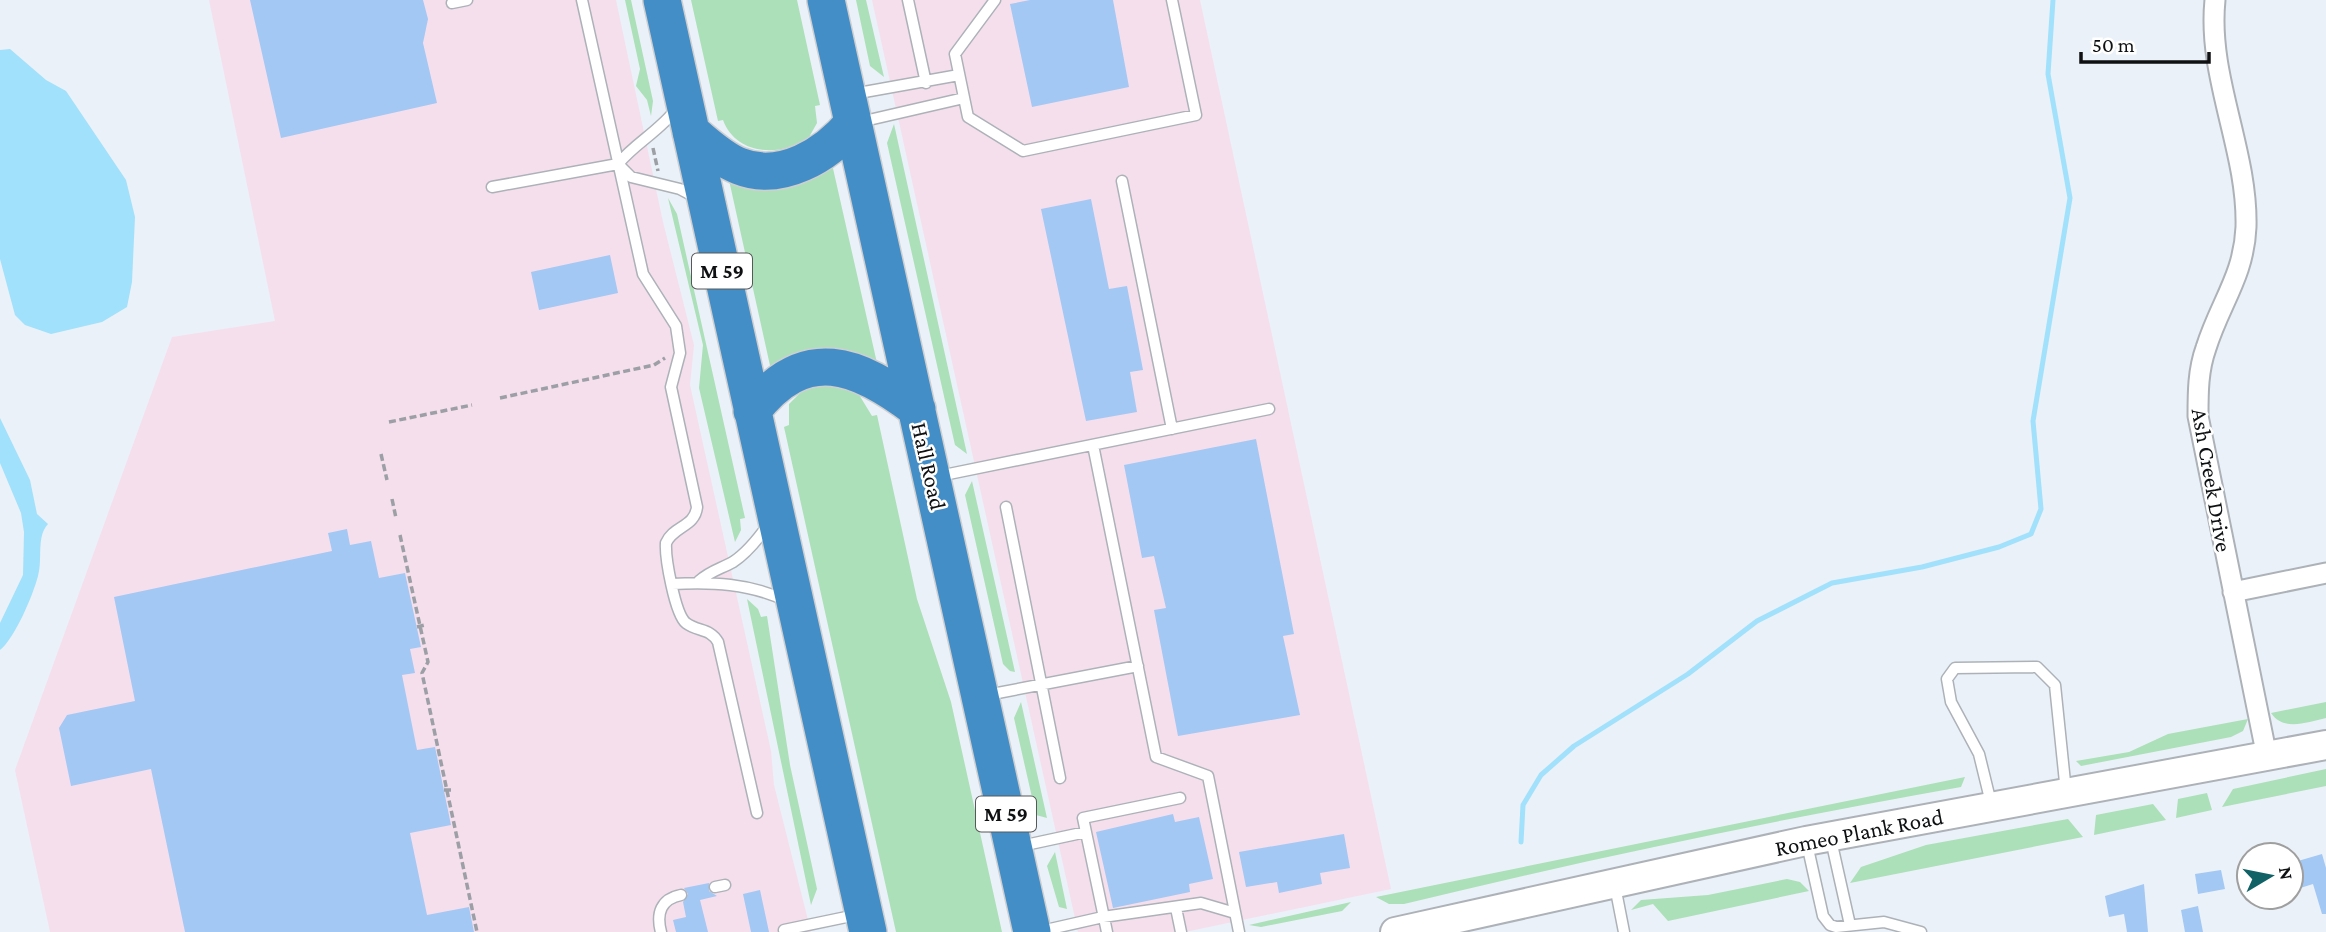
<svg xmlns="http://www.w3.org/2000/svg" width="2326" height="932" font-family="'Crimson Pro',serif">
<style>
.commercial{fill:#f5dfed}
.green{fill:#abe0b9}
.water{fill:#a1e1fb}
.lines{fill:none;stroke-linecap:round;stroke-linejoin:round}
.stream{stroke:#a1e1fb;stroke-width:5}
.building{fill:#a3c8f4}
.lane-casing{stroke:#adb2b9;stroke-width:13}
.street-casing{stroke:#adb2b9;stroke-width:23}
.secondary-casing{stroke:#adb2b9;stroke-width:32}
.highway-casing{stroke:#cfcfd0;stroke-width:40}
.path{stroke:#9ca0a6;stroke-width:3.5;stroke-dasharray:7 3.5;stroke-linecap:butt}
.lane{stroke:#fff;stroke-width:10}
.street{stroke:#fff;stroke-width:19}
.secondary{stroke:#fff;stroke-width:28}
.highway{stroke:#448ec8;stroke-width:37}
.labels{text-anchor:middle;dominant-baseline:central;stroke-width:5;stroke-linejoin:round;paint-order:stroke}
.shield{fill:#fff;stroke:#565859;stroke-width:2}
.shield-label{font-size:21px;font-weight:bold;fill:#0e1012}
.street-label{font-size:23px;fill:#0e1012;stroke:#fff}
</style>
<rect width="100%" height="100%" fill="#ebf1f8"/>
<path class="commercial" d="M209,0H616L663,222L694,345L690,385L771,751L774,785L811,932H50L15,770L172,337L275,321Z
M872,0H1200L1391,889L1185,932H1078Z"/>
<path class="green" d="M625,0H631L653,101L651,116L647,100L636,86L640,69Z
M691,0H797L820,105L815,106L817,123L808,139C779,157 736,155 723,120L718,121Z
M856,0H866L884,77L870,66Z
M894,124L967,454L955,445L887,143Z
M832,164L877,363L771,370L729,180Z
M668,198L677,214L745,518L740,519L741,530L735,542L699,388L703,345Z
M837,384L858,393L872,416L877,415L917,599L951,702L1002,932H896L784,427L789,425V404L804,389Z
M972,481L1015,672L1010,671L1003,664L965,495Z
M747,599L758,609L761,617L767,616L790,765L817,889L811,905Z
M1021,702L1047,818L1036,815L1014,718Z
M2326,702V718C2307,722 2284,732 2271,713Z
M2248,719L2243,731L2231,737L2081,766L2076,761L2129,752L2168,734Z
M2326,769V786L2222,807L2233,789Z
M1965,777L1961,787C1774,820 1589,859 1404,904H1389L1376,897Z
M2207,793L2212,810L2176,818L2178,799Z
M2153,804L2166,820L2094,835L2096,815Z
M2068,819L2083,837L1850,883L1861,867L1926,845Z
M1055,852L1067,909L1059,907L1047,866Z
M1787,879L1800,882L1809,891L1668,921L1653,904L1631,910L1641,900L1708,895Z
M1351,902L1342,911L1261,927L1249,925Z"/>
<path class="water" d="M10,49L46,80L66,91L126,180L135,217L132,282L127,307L102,322L51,334L25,325L15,315L0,259V50Z
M0,418L30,480L37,514L48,524C36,537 43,558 38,576C33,595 15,638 0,650V623L23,575L24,532L21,513L0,463Z"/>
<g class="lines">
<path class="stream" d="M1521,842L1523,805L1541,775L1574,746L1688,674L1757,621L1832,583L1922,567L1999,547L2031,534L2041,509L2033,421L2070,198L2048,74L2053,0"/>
</g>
<path class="building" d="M250,0H423L428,19L423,43L437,103L281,138Z
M1030,0H1113L1129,87L1032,107L1010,4Z
M1091,199L1109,289L1127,286L1143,370L1130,372L1137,412L1086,421L1041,209Z
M610,255L618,293L539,310L531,272Z
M1256,439L1294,634L1283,636L1300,715L1178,736L1154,610L1166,608L1154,556L1142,558L1124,465Z
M347,529L350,545L371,541L379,578L405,573L421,647L410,649L415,673L402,675L417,750L435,747L451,825L410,833L427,915L469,907L474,932H185L151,769L71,786L59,728L67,715L135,701L114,597L332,551L328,533Z
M1173,814L1175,822L1199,817L1213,879L1189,884L1190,892L1113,908L1096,832Z
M1344,834L1350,868L1320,873L1322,884L1279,893L1277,882L1246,887L1239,852Z
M2322,854L2326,868V914H2322L2313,884L2294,890L2291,863Z
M2221,870L2225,889L2198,894L2195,874Z
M709,883V891L717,896L700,900L708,932H676L673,920L686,917L683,902L688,894L684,888Z
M2144,884L2148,932H2127L2124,914L2109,917L2105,896Z
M760,890L769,932H751L743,894Z
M2198,906L2203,932H2185L2181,910Z"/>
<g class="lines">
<defs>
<path id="lane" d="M582,0L643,274L676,326L680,353L671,387L697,507C695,527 673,526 666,543C665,558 675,614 686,623C698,632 710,628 718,642L757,813
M908,0L926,83
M995,0L955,54L968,117L1023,151L1196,115L1172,0
M452,3L467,0
M853,94L959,75
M677,108C660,131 635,143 618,164L631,177L680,189L697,198
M860,122L964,98
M1122,181L1172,429
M492,187L618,164
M1093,445L1156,757L1208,776L1239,932
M939,476L1269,409
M1006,507L1060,778
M699,581C710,571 720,569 733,562C747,553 758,539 768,525
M672,584C712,582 749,583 787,601
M987,695L1138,666
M1991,803L1979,754L1951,702L1947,679L1955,668L2037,667L2055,685L2066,792
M1831,840L1850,925
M1807,844L1823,916L1830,925L1836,927L1884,922L1921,932
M1021,846L1086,832
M1615,886L1624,932
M715,887L725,885
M1176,908L1181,932
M784,930L856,915
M661,932C656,913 661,899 681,895
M1037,932L1103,917L1201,903L1235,913
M1107,932L1083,818L1180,798"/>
<path id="street" d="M2215,0C2207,77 2248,150 2246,227C2244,276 2220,303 2206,348C2198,370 2198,393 2198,416L2267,757
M2233,592L2326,573"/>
<path id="secondary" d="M1395,932L1806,841L2326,745"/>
<path id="highway" d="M662,0L868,932
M826,0L1032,932
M691,132C706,144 721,159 739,166C781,183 827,155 853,123
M752,411C805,342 858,364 917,409"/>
</defs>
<use href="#lane" class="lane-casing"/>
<use href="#street" class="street-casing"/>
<use href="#secondary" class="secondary-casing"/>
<use href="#highway" class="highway-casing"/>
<path class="path" d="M653,148L658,171
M500,398L654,365L665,358
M389,422L472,405
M381,454L387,480
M392,499L396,518
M400,535L428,662L422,673L477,932
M417,627L425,625
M444,790H452"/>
<use href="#lane" class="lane"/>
<use href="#street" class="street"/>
<use href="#secondary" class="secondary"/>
<use href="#highway" class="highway"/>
</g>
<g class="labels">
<g class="shield">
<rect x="692" y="253.5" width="60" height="35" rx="5"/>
<rect x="976" y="796.5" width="60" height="35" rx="5"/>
</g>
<g class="shield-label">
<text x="722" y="271">M 59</text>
<text x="1006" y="814">M 59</text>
</g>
<g class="street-label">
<text transform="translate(929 466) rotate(77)">Hall Road</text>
<text transform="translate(2212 480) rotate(80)">Ash Creek Drive</text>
<text transform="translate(1859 832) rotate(-11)">Romeo Plank Road</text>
</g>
</g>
<g transform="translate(2270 876) rotate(80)"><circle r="33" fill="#ffffff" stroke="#9f9fa0" stroke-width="2"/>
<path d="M0-5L12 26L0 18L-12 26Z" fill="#116266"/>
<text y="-10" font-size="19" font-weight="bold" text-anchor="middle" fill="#0e1012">N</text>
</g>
<path d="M2081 52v10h128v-10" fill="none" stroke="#0e1012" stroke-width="3.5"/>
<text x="2092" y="52" font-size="21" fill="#0e1012" stroke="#ffffff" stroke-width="5" paint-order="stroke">50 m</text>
</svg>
